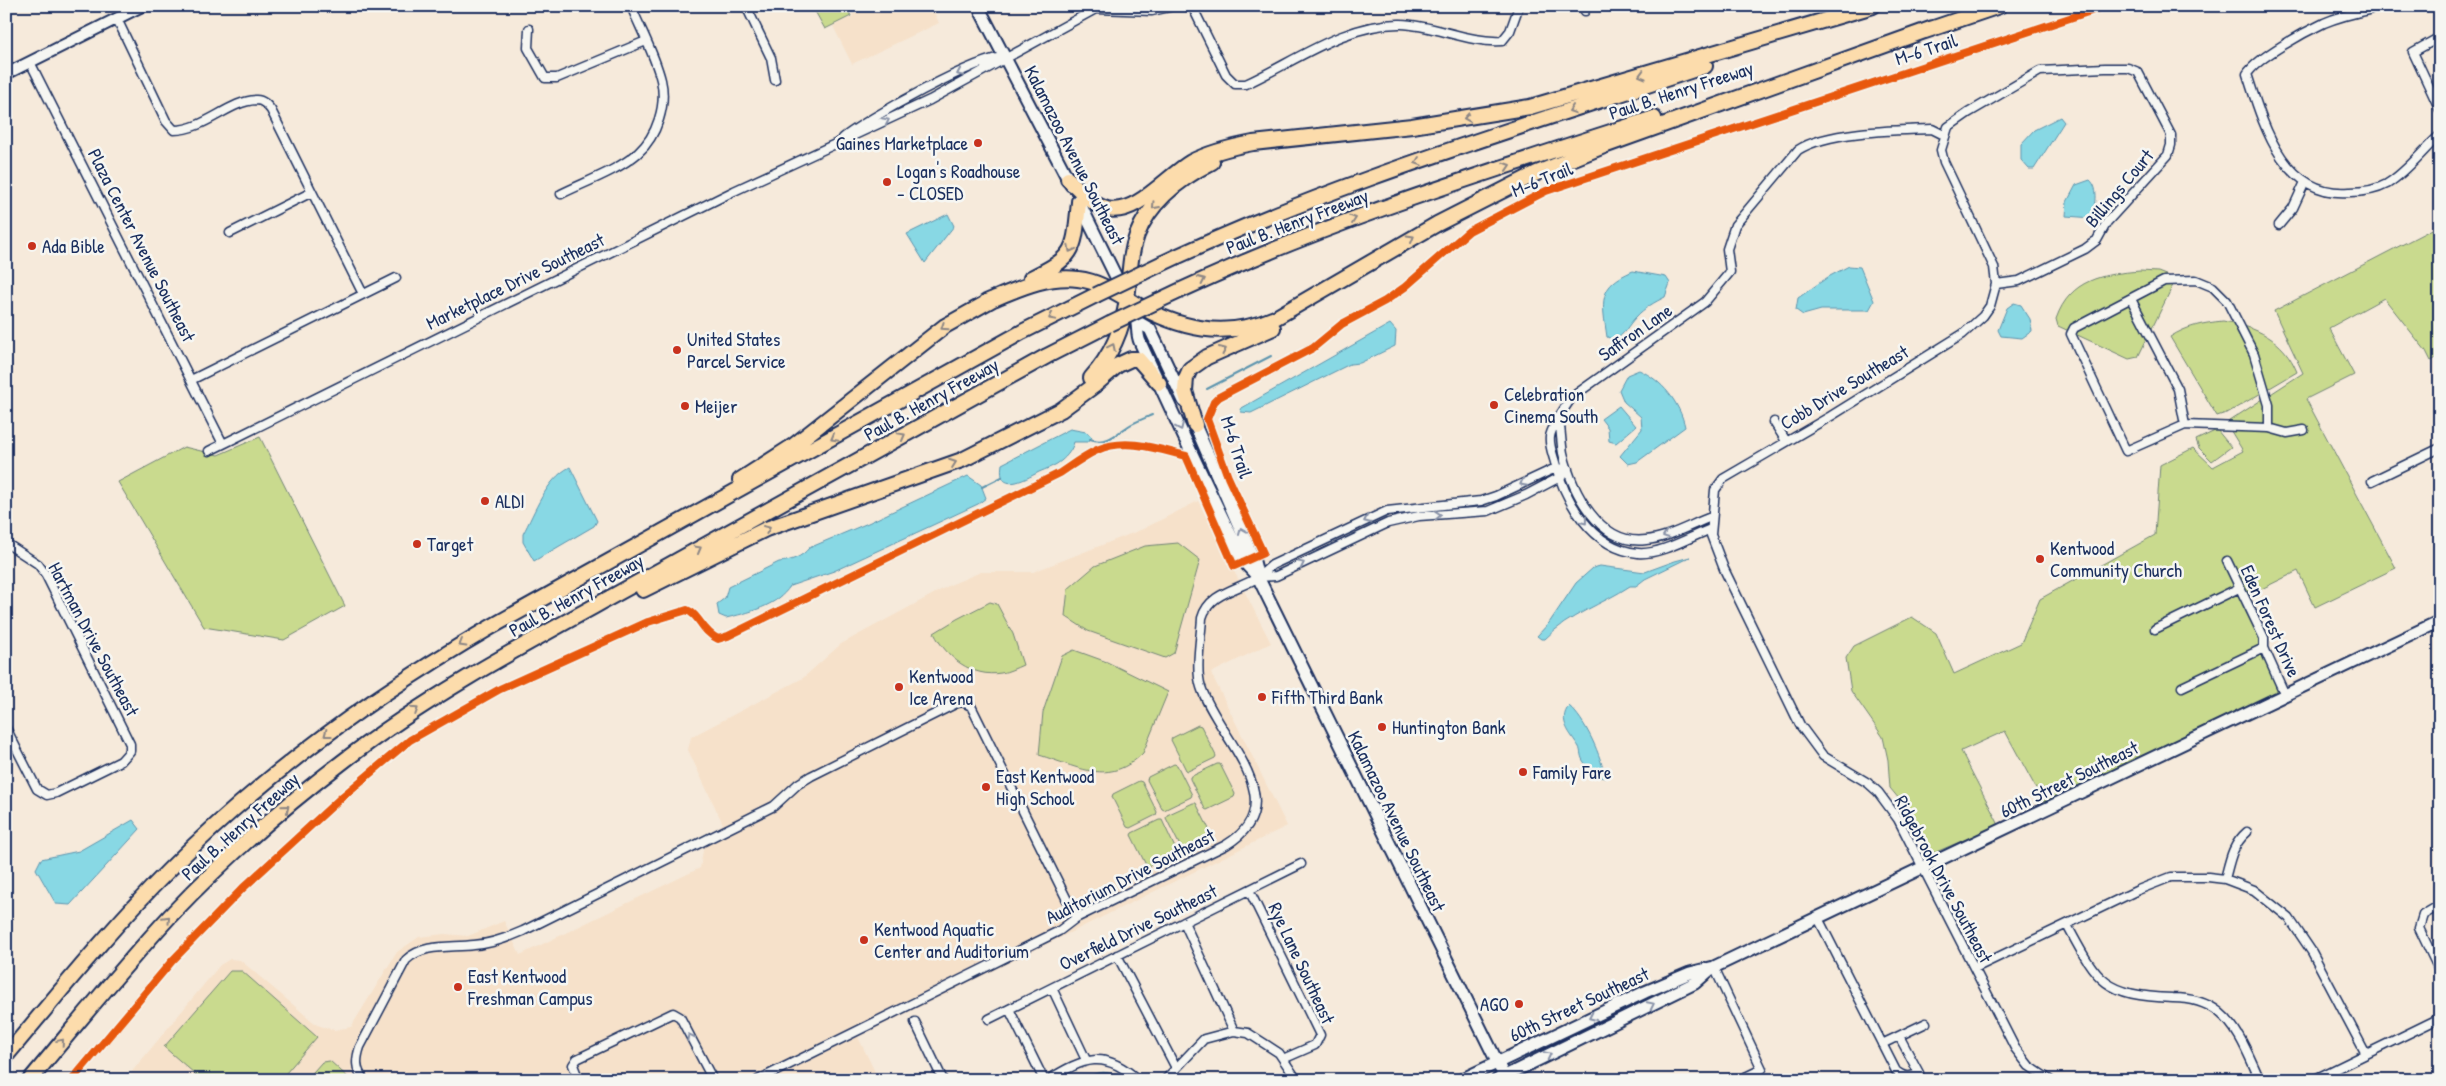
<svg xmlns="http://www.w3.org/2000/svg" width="2446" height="1086" font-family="'Patrick Hand',sans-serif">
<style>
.built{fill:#f6e1ca}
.green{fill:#c9da8e;stroke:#728476}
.water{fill:#88d8e4;stroke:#5c94ae}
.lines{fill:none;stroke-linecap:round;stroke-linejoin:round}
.stream{stroke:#5c94ae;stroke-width:2}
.minor-casing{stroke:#1b2f5e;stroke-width:11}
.tertiary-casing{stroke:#1b2f5e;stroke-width:14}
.secondary-casing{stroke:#1b2f5e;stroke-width:15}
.motorway-casing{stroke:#1b2f5e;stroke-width:18}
.minor{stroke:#f6f6f2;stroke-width:8}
.tertiary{stroke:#f6f6f2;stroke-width:10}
.secondary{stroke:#f6f6f2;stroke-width:11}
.motorway{stroke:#fcdcac;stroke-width:14}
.motorway-bridge-casing{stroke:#1b2f5e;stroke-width:18;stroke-linecap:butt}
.motorway-bridge{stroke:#fcdcac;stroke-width:14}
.cycleway-casing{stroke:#f6f6f2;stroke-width:11}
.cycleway{stroke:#e8590c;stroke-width:8}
.oneway{stroke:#8892a8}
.oneway2{stroke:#8c8685}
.poi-dot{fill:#c8321e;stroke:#f6f6f2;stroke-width:2}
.labels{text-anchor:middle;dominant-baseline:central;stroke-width:5;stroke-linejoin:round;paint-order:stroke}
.street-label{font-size:19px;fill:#1b2f5e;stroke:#f6f6f2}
.poi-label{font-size:19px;fill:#1b2f5e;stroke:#f6f6f2;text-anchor:start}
</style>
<rect width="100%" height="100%" fill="#f6eadb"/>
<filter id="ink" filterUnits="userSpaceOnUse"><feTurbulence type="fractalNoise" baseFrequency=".02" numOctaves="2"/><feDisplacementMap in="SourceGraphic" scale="10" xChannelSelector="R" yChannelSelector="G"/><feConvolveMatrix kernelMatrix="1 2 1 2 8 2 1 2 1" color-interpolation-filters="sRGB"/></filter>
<g filter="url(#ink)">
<path class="built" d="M848,6H931L939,23L852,64L833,26L853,16Z
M1198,501L1271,643L1211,673L1287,826L858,1037L879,1080H125L220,965L230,959L240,960L317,1025L334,1030L351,1027L397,952L419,937L444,934L468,936L504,921L520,955L700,868L704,845L711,833L723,824L688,750L691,737L803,678L841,644L950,585L981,572H1033L1143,529Z"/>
<path class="green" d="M812,6H846L851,16L825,29Z
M2440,225V356L2431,361L2426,351L2384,298L2329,328L2354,375L2306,399L2396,568L2315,607L2298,571L2241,599L2286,689L2044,803L2005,731L1961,751L1999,825L1929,855L1904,805L1890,788L1888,760L1883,737L1851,691L1846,658L1854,646L1912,617L1936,633L1954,674L2021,643L2040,599L2155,535L2160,465L2193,448L2213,467L2243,451L2226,423L2303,373L2274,311Z
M2140,271L2158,272L2176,279L2138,357L2129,359L2058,326L2056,319C2070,279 2103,274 2140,271Z
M2223,321C2256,327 2284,339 2297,372L2229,412L2217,416L2170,337C2187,326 2203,323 2223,321Z
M2217,430L2231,447L2212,461L2199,448L2196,440Z
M260,437L345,606L284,640L204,627L118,482L184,447L218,455Z
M1178,543L1200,560L1174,653L1165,658L1088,631L1065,616L1068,589L1095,566L1145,546Z
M990,602L997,604L1013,634L1023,665C1016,668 1008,672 1001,673C972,678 946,657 934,633L957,619Z
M1074,650L1107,662L1168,692L1143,753C1109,787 1079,767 1039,755L1043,712L1062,656Z
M1198,725L1201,726L1216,756L1215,758L1188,771L1186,770L1171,740L1172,738Z
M1174,764L1177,765L1192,795L1191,797L1164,810L1162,809L1147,780L1148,777Z
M1217,764H1220L1235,794L1234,797L1207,810L1205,809L1190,779V777Z
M1139,781L1142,782L1157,812L1156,815L1130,828L1127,827L1112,797L1113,794Z
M1193,803H1196L1211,833L1210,836L1184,849L1181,848L1166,818L1167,815Z
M1159,820H1162L1176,850L1175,853L1149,866L1146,865L1131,835L1132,833Z
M230,971H242L317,1037L280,1080H202L164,1047Z
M330,1061L351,1080H306L322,1062Z"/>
<path class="water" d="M2060,117L2064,122L2034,169H2029L2021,160V144L2034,130Z
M2090,180C2100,189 2095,207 2093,218L2066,216L2067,202L2076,185Z
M948,214L954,226L925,263L907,234Z
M1849,266L1860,267L1874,301L1869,310H1821L1803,315L1796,310L1798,298L1828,277Z
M1633,271L1666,277L1670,283L1665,297C1655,302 1644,308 1636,317C1628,325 1625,334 1615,340L1607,337C1602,302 1597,286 1633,271Z
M2014,303L2021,305L2030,319L2032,331L2022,338L2001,336L1998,330L2007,308Z
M1390,324L1396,331L1395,346L1360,363L1350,364L1251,413L1241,412L1240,409Z
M1639,370C1662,380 1680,403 1685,427L1637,462L1628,464L1620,456L1642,429L1641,417L1624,402L1619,390L1627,375Z
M1619,406L1636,426L1616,443L1609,441L1608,428L1601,419Z
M1070,429L1086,432L1092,437L1088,442H1074C1072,450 1067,456 1061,461C1055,466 1046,469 1039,472C1024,480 997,495 1002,464Z
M570,467L597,521L594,526L534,561L523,542V534C535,512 546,479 570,467Z
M968,476L981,485L986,498L978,504L834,571L790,586C778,606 747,613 726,618L719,615L717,604L725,598L728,587L779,562C791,561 802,557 809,548L868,523Z
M1690,557L1645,579L1636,586H1630C1603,604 1568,615 1545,639H1541L1537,636L1549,623L1576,583L1593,568L1600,566L1645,572L1675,561Z
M1569,706C1585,719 1602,757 1605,778L1595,776C1594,770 1587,767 1584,762C1580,757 1581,751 1579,747C1571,734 1557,721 1569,706Z
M133,820L140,829L70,905L56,904L36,869L41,859L79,851Z"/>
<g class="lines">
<path class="stream" d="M1207,389L1271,356
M1090,439C1107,445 1116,434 1130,425C1137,421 1145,418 1152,415
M982,487L1002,477
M1084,1080C1096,1071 1109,1070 1120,1080"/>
<defs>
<path id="minor" d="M746,6L771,58L775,80
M1192,6L1226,75L1235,84H1246C1294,62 1346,23 1401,24C1435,25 1468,43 1502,41L1510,31L1519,6
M2375,6L2369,10C2354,13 2338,17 2324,23C2305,32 2258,57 2247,74C2263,124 2283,198 2350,192C2362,192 2376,190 2387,184C2408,171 2422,151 2440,135
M1098,9L1152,11L1174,6
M1585,11V6
M117,19L166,121L174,130C205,130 229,101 256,100C263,100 267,105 271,110L363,294
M529,29L528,48L545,78H557L646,41
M2440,37L2413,52L2440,110
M30,62L223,444
M843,138C868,118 977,57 1005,57
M561,194C585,182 617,171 638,153C657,136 667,105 661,80C655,55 641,30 631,6
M2279,225L2293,208L2305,182
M230,233L312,192
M1996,284L2019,281L2085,249L2097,240L2107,222L2168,155L2171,145V135L2138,72L2128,68H2105L2040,71L1968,113L1948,127L1941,150L1944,162L1994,267L1996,284L1990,306L1983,316L1963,334L1831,416L1723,479L1715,490L1711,535L1724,569L1800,725L1823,756L1868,783L1878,792L1898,819L2015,1048L2029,1066L2050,1080
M2131,299L2178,389L2185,425
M191,380L396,278
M1559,419C1561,430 1561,442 1563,453C1572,491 1599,546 1646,540C1668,538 1690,525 1711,517
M1774,422L1786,441
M2269,428V405L2254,354L2227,301L2213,287L2196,280L2164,281L2074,328L2071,334L2126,451L2185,425L2269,428L2287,433L2304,430
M209,451L734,191L930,100L1101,6
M2372,481L2440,448
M1711,529C1690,537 1660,555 1638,553C1592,549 1564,500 1554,459C1552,452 1549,444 1550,437C1551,427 1566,406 1572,397L1705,302L1730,272L1727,249L1735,225L1798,150C1826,131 1897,130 1932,129L1944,135
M6,543L38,564L46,575L130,744V751L121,761L56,793L47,795L37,789L6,728
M2227,561L2264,638V648L2285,695
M1258,577L1276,576L1388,523L1419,516L1488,511L1526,495L1562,476
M2155,629L2239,588
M2182,687L2264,648
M2225,879C2230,860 2232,845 2247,832
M1249,890L1320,1035L1315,1045L1283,1059
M2440,905L2423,915L2419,928L2440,972
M1818,918L1896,1071C1903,1077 1911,1078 1919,1073L1899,1036
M1184,922L1234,1031
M2067,925C2098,983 2104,995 2173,998C2189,998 2206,1002 2219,1012C2240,1029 2249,1057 2260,1080
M1117,955L1176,1068
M1714,967L1762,1069L1739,1080
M1975,968L2138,890L2171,877H2208L2225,879L2254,890L2289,918L2312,952L2366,1054
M1052,988L1086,1060
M1009,1009L1044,1080
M989,1019L1301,864
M915,1022L943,1080
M1882,1044L1926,1023
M364,1080C355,1069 356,1059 360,1047L406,960C424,943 451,948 474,945C491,944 507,938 523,931L774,806L798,784L811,776L957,703L963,702L971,706L1076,918
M579,1080L573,1065L577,1059L673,1013L680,1017L713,1080
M758,1080L1059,931L1076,918L1226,845C1297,802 1217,737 1201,687C1195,670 1201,637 1202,618C1209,593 1237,590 1257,578C1262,575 1267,569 1272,565L1387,511L1481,501L1496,496L1547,472L1556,468L1568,469
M1048,1080C1084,1058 1104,1049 1138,1080
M1165,1080L1204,1039L1234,1031L1248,1033L1279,1053L1297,1080
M2313,1080L2440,1018"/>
<path id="tertiary" d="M6,74L142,6"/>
<path id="secondary" d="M978,6L1071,185
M1078,200L1123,291
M1135,316C1139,325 1136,333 1140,342C1174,416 1208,489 1244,562L1257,576
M1138,322L1150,329L1184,401
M1192,418L1253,558L1258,577L1506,1080
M1461,1080L1645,992L1690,973L1714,967L2440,621
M1497,1080L1695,983L1712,968"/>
<path id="motorway" d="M1925,31L1999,6
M1068,179C1079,189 1092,205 1107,209C1136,216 1167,176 1191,162C1211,152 1232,147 1253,143L1412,126L1530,107L1873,6
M1144,272C1324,185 1516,129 1705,66
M1031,278C1077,256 1074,250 1079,202
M1158,301C1318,224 1487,172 1654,118
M986,302C1016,290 1045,275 1078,279C1098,281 1117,293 1134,303C1179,329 1225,340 1275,318L1437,224L1537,173L1604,146L1933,28
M1091,378C1111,356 1123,328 1127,299C1130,277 1129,256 1137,235C1150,201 1181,178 1212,162
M1195,425L1185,391L1186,378L1190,369L1207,357L1273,328
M740,480L793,446L945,326L995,298
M643,590L766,529L962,460L1061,410L1095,385L1118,365L1131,359H1138L1159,383
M6,1056C59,993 110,929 168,871C264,774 374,695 491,627L1022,332L1096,295
M30,1080C76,1025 121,969 170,916C223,860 283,807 345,760C437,689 541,636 642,580C777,505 912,431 1047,356L1110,324"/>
</defs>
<use href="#minor" class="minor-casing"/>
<use href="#tertiary" class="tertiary-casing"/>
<use href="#secondary" class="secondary-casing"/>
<use href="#motorway" class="motorway-casing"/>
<use href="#minor" class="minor"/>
<use href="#tertiary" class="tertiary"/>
<use href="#secondary" class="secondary"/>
<use href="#motorway" class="motorway"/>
<defs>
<path id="motorway-bridge" d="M1096,295L1144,272
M1110,324L1158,301"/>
</defs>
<use href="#motorway-bridge" class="motorway-bridge-casing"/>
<use href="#motorway-bridge" class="motorway-bridge"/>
<defs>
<path id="cycleway" d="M72,1080L172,961L243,888L343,796L410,740L500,689L648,622L687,610C700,615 701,631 718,639L728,636L1060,473C1072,465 1084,456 1097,450C1126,437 1158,449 1186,456L1234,566L1263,553L1228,477L1207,419L1214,402L1219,397L1313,348L1342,324L1385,301L1405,287L1469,231L1546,191L2106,6"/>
</defs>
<use href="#cycleway" class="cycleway-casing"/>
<use href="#cycleway" class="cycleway"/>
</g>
<defs><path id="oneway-chevron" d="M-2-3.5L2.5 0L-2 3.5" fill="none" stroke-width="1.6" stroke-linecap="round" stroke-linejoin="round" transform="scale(1.25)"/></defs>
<g class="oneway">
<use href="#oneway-chevron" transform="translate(960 73) rotate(155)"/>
<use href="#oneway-chevron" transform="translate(886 121) rotate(-26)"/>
<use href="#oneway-chevron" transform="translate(1180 427) rotate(65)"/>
<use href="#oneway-chevron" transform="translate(1523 483) rotate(153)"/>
<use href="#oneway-chevron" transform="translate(1438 515) rotate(-4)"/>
<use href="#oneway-chevron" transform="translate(1367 520) rotate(155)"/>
<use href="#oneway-chevron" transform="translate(1584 521) rotate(52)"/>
<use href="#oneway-chevron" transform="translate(1242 531) rotate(-113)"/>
<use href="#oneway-chevron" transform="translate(1666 535) rotate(159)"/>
<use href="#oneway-chevron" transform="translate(1301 564) rotate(-26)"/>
<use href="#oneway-chevron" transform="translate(1651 1005) rotate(-26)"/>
<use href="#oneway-chevron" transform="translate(1592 1017) rotate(155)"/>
<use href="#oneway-chevron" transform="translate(690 1037) rotate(-117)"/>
<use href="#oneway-chevron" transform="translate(1548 1055) rotate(-26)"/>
</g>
<g class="oneway2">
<use href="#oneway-chevron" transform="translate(1642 75) rotate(164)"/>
<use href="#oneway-chevron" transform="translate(1572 110) rotate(162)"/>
<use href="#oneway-chevron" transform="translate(1467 118) rotate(171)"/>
<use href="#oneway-chevron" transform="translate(1418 162) rotate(161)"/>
<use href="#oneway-chevron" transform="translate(1507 166) rotate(-18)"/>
<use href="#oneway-chevron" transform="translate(1155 206) rotate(132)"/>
<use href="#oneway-chevron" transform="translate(1353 219) rotate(-19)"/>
<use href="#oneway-chevron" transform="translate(1411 238) rotate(-30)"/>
<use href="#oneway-chevron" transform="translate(1071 249) rotate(118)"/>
<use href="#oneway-chevron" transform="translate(1202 280) rotate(-25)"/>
<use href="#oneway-chevron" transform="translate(1052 317) rotate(153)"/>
<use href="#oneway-chevron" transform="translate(944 327) rotate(146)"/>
<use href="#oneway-chevron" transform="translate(1112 347) rotate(-64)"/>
<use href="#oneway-chevron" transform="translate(1223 350) rotate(-24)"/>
<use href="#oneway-chevron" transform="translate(902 436) rotate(-29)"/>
<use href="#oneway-chevron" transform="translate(834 438) rotate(151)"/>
<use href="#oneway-chevron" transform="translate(953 463) rotate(-20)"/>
<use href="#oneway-chevron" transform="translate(767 529) rotate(-23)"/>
<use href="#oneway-chevron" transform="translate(698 549) rotate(-29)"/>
<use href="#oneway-chevron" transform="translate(462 644) rotate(150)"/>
<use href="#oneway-chevron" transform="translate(415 710) rotate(-33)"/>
<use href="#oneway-chevron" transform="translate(327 734) rotate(143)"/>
<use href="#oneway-chevron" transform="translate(286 808) rotate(-40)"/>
<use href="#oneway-chevron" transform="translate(167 919) rotate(-47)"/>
<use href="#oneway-chevron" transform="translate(61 1042) rotate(-50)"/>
</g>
</g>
<g class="poi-dot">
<circle cx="978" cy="143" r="5"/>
<circle cx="887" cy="182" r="5"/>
<circle cx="32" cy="246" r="5"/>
<circle cx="677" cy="350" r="5"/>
<circle cx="1494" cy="405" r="5"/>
<circle cx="685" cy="406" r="5"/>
<circle cx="485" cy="501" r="5"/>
<circle cx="417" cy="544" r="5"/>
<circle cx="2040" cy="559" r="5"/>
<circle cx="899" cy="687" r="5"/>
<circle cx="1262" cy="697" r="5"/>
<circle cx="1382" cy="727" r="5"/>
<circle cx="1523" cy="772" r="5"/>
<circle cx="986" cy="787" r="5"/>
<circle cx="864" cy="940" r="5"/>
<circle cx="458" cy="987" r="5"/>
<circle cx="1519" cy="1004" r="5"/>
</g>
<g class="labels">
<g class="street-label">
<text transform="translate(1926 49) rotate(-18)">M-6 Trail</text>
<text transform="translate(1681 90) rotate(-18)">Paul B. Henry Freeway</text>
<text transform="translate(1075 155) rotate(63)">Kalamazoo Avenue Southeast</text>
<text transform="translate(1542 179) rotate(-22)">M-6 Trail</text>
<text transform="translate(2119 188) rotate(-50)">Billings Court</text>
<text transform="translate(1297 221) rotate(-21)">Paul B. Henry Freeway</text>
<text transform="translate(142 245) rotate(63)">Plaza Center Avenue Southeast</text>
<text transform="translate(515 281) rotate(-26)">Marketplace Drive Southeast</text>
<text transform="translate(1635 332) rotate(-35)">Saffron Lane</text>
<text transform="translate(1844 387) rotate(-31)">Cobb Drive Southeast</text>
<text transform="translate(931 399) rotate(-29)">Paul B. Henry Freeway</text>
<text transform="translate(1237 447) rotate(72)">M-6 Trail</text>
<text transform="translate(576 595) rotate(-29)">Paul B. Henry Freeway</text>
<text transform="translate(2271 621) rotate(66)">Eden Forest Drive</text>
<text transform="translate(94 639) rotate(62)">Hartman Drive Southeast</text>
<text transform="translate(2069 779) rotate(-26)">60th Street Southeast</text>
<text transform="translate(1397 821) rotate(64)">Kalamazoo Avenue Southeast</text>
<text transform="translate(240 826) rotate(-42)">Paul B. Henry Freeway</text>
<text transform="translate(1130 876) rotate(-27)">Auditorium Drive Southeast</text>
<text transform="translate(1944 879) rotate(62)">Ridgebrook Drive Southeast</text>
<text transform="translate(1138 927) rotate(-26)">Overfield Drive Southeast</text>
<text transform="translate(1302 963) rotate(65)">Rye Lane Southeast</text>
<text transform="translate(1579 1004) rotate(-25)">60th Street Southeast</text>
</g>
<g class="poi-label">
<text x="968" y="143" text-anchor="end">Gaines Marketplace</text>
<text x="897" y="171">Logan's Roadhouse<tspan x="897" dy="22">- CLOSED</tspan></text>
<text x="42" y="246">Ada Bible</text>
<text x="687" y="339">United States<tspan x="687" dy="22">Parcel Service</tspan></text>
<text x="1504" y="394">Celebration<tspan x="1504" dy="22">Cinema South</tspan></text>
<text x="695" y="406">Meijer</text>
<text x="495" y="501">ALDI</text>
<text x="427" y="544">Target</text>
<text x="2050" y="548">Kentwood<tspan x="2050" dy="22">Community Church</tspan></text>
<text x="909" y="676">Kentwood<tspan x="909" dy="22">Ice Arena</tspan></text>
<text x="1272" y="697">Fifth Third Bank</text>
<text x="1392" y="727">Huntington Bank</text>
<text x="1533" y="772">Family Fare</text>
<text x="996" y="776">East Kentwood<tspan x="996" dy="22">High School</tspan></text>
<text x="874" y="929">Kentwood Aquatic<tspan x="874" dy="22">Center and Auditorium</tspan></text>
<text x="468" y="976">East Kentwood<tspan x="468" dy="22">Freshman Campus</tspan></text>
<text x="1509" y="1004" text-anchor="end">AGO</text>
</g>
</g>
<rect width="2446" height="1086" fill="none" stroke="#f6f6f2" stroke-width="25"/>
<rect x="12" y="12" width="2421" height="1061" fill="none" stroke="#1b2f5e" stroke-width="2" filter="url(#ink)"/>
</svg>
